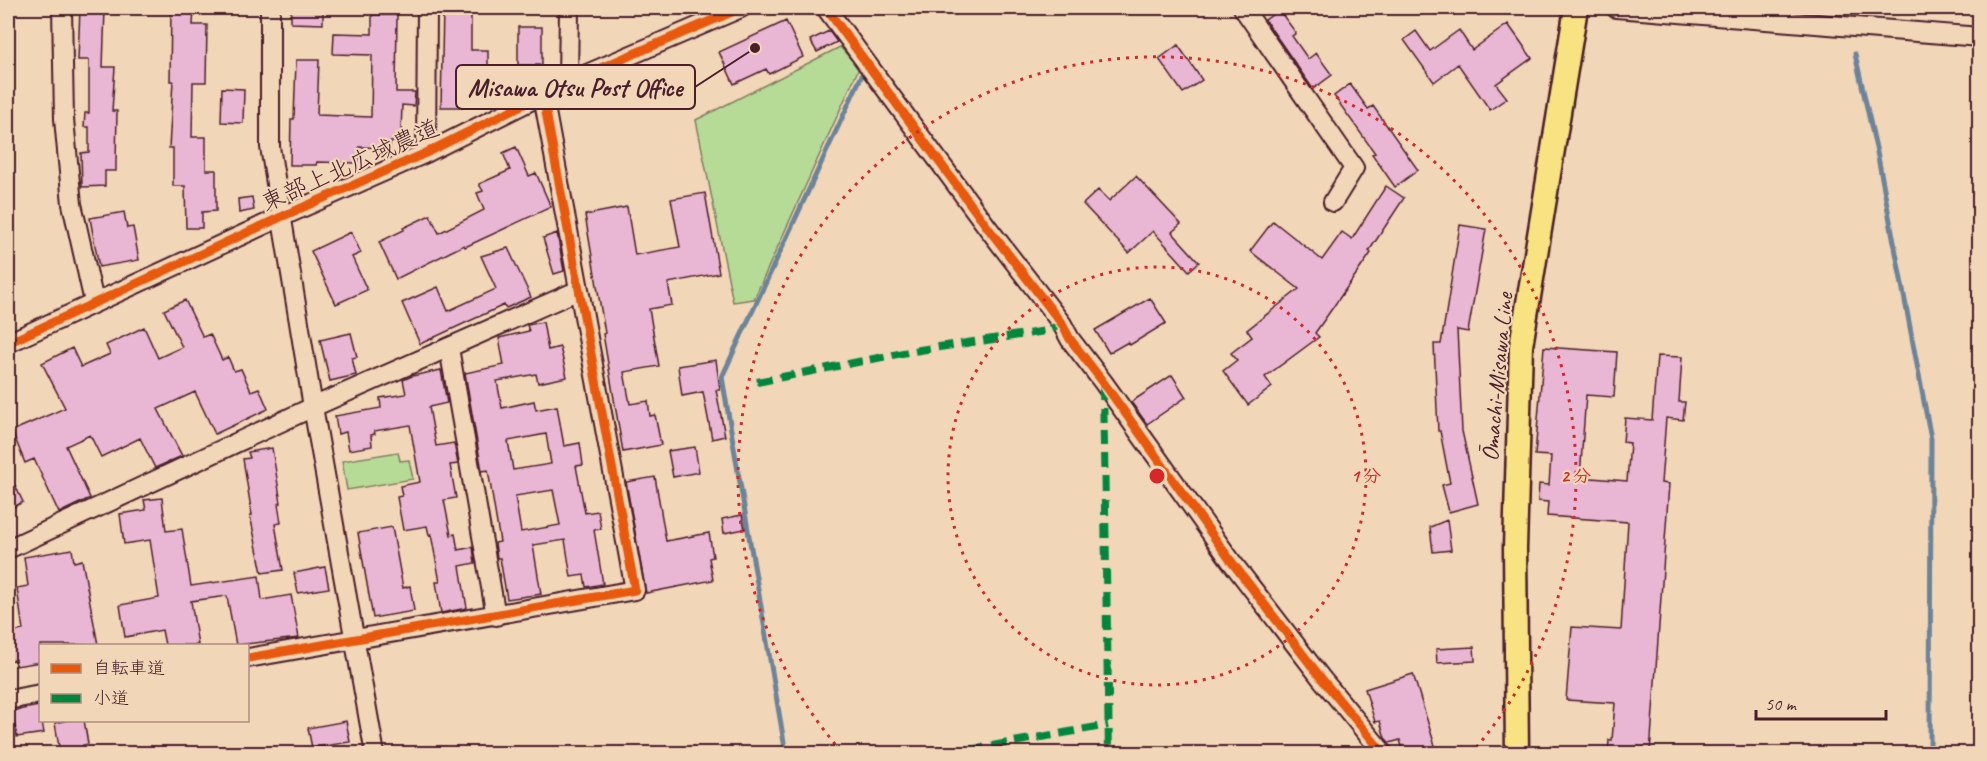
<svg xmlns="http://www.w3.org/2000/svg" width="1987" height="761" font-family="Caveat,'Klee One',sans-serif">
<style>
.green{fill:#b5db96;stroke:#807d60;stroke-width:1.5}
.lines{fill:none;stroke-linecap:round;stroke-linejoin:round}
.stream{stroke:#6c849a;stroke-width:5}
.building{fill:#e9b6d3;stroke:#4a1f2b;stroke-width:1.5;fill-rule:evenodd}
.minor-casing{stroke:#4a1f2b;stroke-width:22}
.major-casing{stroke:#4a1f2b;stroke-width:27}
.minor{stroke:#f1d6b8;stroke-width:18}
.major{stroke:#f8e281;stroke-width:22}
.quiet{stroke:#00873e;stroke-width:8;stroke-dasharray:15 8;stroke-linecap:butt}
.cycleway-casing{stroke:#f1d6b8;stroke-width:13}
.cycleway{stroke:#e8590c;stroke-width:9}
.ring{fill:none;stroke:#d62828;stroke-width:3;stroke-dasharray:3 6}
.labels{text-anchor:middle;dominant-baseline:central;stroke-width:4.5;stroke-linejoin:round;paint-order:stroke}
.street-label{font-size:24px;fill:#4a1f2b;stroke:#f1d6b8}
.centre{fill:#d62828;stroke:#f1d6b8;stroke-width:3}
.ring-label{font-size:18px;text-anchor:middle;font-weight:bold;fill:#d62828;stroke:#f1d6b8;stroke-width:4.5;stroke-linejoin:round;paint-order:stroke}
.leader{fill:none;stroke:#4a1f2b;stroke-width:2}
.callout-dot{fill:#4a1f2b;stroke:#f1d6b8;stroke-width:2}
.callout{fill:#f1d6b8;stroke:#4a1f2b;stroke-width:2}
.callout-label{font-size:26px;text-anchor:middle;font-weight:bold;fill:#4a1f2b}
</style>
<rect width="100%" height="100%" fill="#f1d6b8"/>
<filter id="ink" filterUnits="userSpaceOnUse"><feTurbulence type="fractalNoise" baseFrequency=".0167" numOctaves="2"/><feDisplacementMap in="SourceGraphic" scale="12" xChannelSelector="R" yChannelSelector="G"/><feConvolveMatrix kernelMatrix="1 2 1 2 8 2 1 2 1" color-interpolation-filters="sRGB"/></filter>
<g filter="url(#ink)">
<path class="green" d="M840,47L859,68L754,299L733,302L696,120Z
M398,452L400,461L409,460L413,479L347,490L342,461Z"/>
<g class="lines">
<path class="stream" d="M1855,54L1878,157L1931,439L1930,754
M786,754L722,377L862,75"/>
</g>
<path class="building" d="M80,8H105L103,67H115L112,111H117L116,163V171H105V186L82,187L81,153L89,152V127H84L85,113H89V60H78Z
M171,8H194L193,25H207L206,82H193L192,137H206V170H216V211L202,212V228H186L185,186H173V148H169L173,81H170Z
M291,8H323V24L291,23Z
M443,8H471V50H488V69H513V88H469V107H441Z
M1279,10L1296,33L1292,36L1308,59L1316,53L1332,75L1313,89L1265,20Z
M372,15H397L396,92H415L414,106L402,105L401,133H398L397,142H390V148L359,147V163L317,162L316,165H290L291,119H294L296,60H319L317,115L371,117L372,55L333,54L334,33L372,34Z
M786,21L803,57L769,74L766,69L734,84L719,52Z
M1508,24L1532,58L1496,84L1507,98L1490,110L1458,64L1434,82L1404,40L1416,31L1430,51L1459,30L1472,50Z
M518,27H542V65H518Z
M829,31L837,42L817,52L810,40Z
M1178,45L1202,80L1183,93L1159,59Z
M1350,84L1368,109L1373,106L1418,170L1395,187L1372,154L1375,153L1334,96Z
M222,88L244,89L243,123L221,122Z
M516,147L529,176L536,173L551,207L465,247L464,245L396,279L379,242L404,230L403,228L430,215L439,233L484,210L477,193L483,191L479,184L510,170L503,153Z
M1136,176L1181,224L1172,232L1199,262L1189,271L1153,231L1129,253L1083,204L1098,190L1109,201Z
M1386,186L1404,198L1369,251L1371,253L1315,333L1319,337L1265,377L1272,387L1248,405L1223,371L1237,360L1231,353L1252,337L1247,330L1299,289L1250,251L1273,221L1322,260L1342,232L1352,239Z
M705,193L719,273L668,283L672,305L649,309L659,366L624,372L630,404L648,401L650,416L655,415L661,445L623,452L603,334L605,333L585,215L627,207L635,255L680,247L671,199Z
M252,197L254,210L239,213L238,199Z
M124,212L127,228L133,227L139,260L99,267L90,218Z
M1460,225L1486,229L1468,332L1457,330L1462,431L1478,504L1449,512L1442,485L1450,483L1440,431H1438L1434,344H1441Z
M351,232L361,253L352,257L367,290L336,304L311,251Z
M557,233L564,271L554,274L543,238Z
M508,248L531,297L506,308L504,305L420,344L402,303L438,287L448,311L496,289L481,256Z
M1150,298L1166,323L1130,345L1128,342L1109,353L1095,330Z
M185,300L203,337L210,334L222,360L228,357L234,371L241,369L251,391L259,388L268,409L215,434L195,392L158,409L182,456L155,468L140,438L101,457L90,435L66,446L90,498L59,513L34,459L25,463L12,431L65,408L42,363L72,348L81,367L110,354L106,345L144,327L158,358L182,347L164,310Z
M543,322L548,350L560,347L567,377L538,383L536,374L497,381L502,408L534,401L536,410L557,406L564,446L580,443L583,465L576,466L585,513L598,511L601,529L594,530L603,584L586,587L584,575L571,577L565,540L533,545L541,594L507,599L500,558H497L495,543L500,542L488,470L482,471L465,373L504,365L499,338L529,331L527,325ZM546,434L551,464L513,470L508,441ZM553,490L560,525L521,532L515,496Z
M351,333L357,357L352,358L356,375L330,381L320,340Z
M1544,347L1617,352L1614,397L1586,395L1580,477L1627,481L1630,443L1623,442L1625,418L1652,420L1657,356L1682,357L1679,402H1685L1683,420L1666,418L1661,483L1669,484L1650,753H1608L1609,740H1612L1615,703L1566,700L1572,627L1621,630L1628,522L1547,516L1548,502L1538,501L1539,484L1549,485L1551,456L1535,455Z
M716,360L720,390H716L725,436L712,439L703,392L682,396L678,366Z
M441,370L447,403L429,407L436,446L454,443L458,464L450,465L456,498L444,500L451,535L455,534L458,550L473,547L475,563L460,566L467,608L441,613L436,582H440L431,534L429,535L427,526L403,530L397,497L402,496L400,486L420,482L410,425L374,431L375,434L371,435L372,446L349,450L346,432L338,434L335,416L381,408L380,398L406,394L403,380L412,376Z
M1172,375L1186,397L1147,424L1131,402Z
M695,447L699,472L673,477L668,451Z
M272,448L281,503L278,504L281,523L275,524L283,570L262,573L250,515H252L243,459L250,458L248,452Z
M8,471L23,502L8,510Z
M655,477L666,541L709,533L713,557L709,558L713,580L646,593L626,482Z
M162,498L166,531L182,529L191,586L259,576L262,600L291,595L299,638L236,645L227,596L191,601L198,645H165L162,630L125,637L120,605L159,598L150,540L124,544L120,514L146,510L144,500Z
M742,515L745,529L724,533L722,519Z
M1447,520L1451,550L1433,552L1430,527Z
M392,527L403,588L410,586L414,611L373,618L358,533Z
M72,549L74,562L82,560L98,645H40V662L16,666L15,660L8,661V633L23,630L17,588L28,586L24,557Z
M325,567L329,588L298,593L294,573Z
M1474,647L1475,661L1437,663L1436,649Z
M1413,674L1436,749L1421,753H1404L1400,740L1390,743L1385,738L1380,721L1375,722L1365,689Z
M39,706L44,733L17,737L12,711Z
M68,720H84L88,744L83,745L85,753H60L55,723Z
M346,721L350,742L312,748L308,728Z"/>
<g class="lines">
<defs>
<path id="minor" d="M62,8L64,119L72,204L94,302
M270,8V147L313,407L375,754
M826,8L988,228L1062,324L1070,339L1103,382L1231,561L1321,678L1384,754
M1243,8L1354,168L1333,202
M1616,8L1980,37
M568,82L569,8
M426,153L427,8
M8,343L281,217L426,153L568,82L741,8
M449,348L496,616
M8,549L313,407L579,290
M248,658L635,590L543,96
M8,700L40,694"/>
<path id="major" d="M1517,754L1515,548L1521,346L1576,8"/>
</defs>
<use href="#minor" class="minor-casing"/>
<use href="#major" class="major-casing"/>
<use href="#minor" class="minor"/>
<use href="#major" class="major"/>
<path class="quiet" d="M757,382L913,351L1046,331L1062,324
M1103,385L1109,754
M947,754L1108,725"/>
<defs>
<path id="cycleway" d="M826,8L988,228L1062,324L1070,339L1103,382L1231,561L1321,678L1384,754
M8,343L281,217L426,153L568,82L741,8
M248,658L635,590L543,96"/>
</defs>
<use href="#cycleway" class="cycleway-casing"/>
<use href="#cycleway" class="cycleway"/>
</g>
</g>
<g class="ring">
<circle cx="1157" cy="476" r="209"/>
<path d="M841 751A419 419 0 1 1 1473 751"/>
</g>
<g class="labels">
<g class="street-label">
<text transform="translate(350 165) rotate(-24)">東部上北広域農道</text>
<text transform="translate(1497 377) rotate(-85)">Ōmachi-Misawa Line</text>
</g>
</g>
<circle cx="1157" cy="476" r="9" class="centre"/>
<g class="ring-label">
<text x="1366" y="482">1 分</text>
<text x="1576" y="482">2 分</text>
</g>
<path class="leader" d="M755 48L695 87"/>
<circle class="callout-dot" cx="755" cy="48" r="6"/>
<rect class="callout" x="456" y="65" width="239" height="44" rx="6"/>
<g class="callout-label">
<text x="575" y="96">Misawa Otsu Post Office</text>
</g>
<rect width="1987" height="761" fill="none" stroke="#f1d6b8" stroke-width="30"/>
<rect x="15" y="15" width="1957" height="731" fill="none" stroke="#4a1f2b" stroke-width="2" filter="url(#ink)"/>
<rect x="39" y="644" width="210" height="78" fill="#f1d6b8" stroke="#ae8d80" stroke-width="1.5"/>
<rect x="51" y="664" width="30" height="9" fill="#e8590c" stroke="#ae8d80" stroke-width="1.5"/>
<text x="93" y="674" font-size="18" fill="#4a1f2b">自転車道</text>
<rect x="51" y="694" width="30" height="9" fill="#00873e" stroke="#ae8d80" stroke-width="1.5"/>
<text x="93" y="704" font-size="18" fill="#4a1f2b">小道</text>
<path d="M1756 710v9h130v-9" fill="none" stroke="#4a1f2b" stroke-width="3"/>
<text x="1765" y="710" font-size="18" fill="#4a1f2b" stroke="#f1d6b8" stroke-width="4.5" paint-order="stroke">50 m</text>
</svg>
